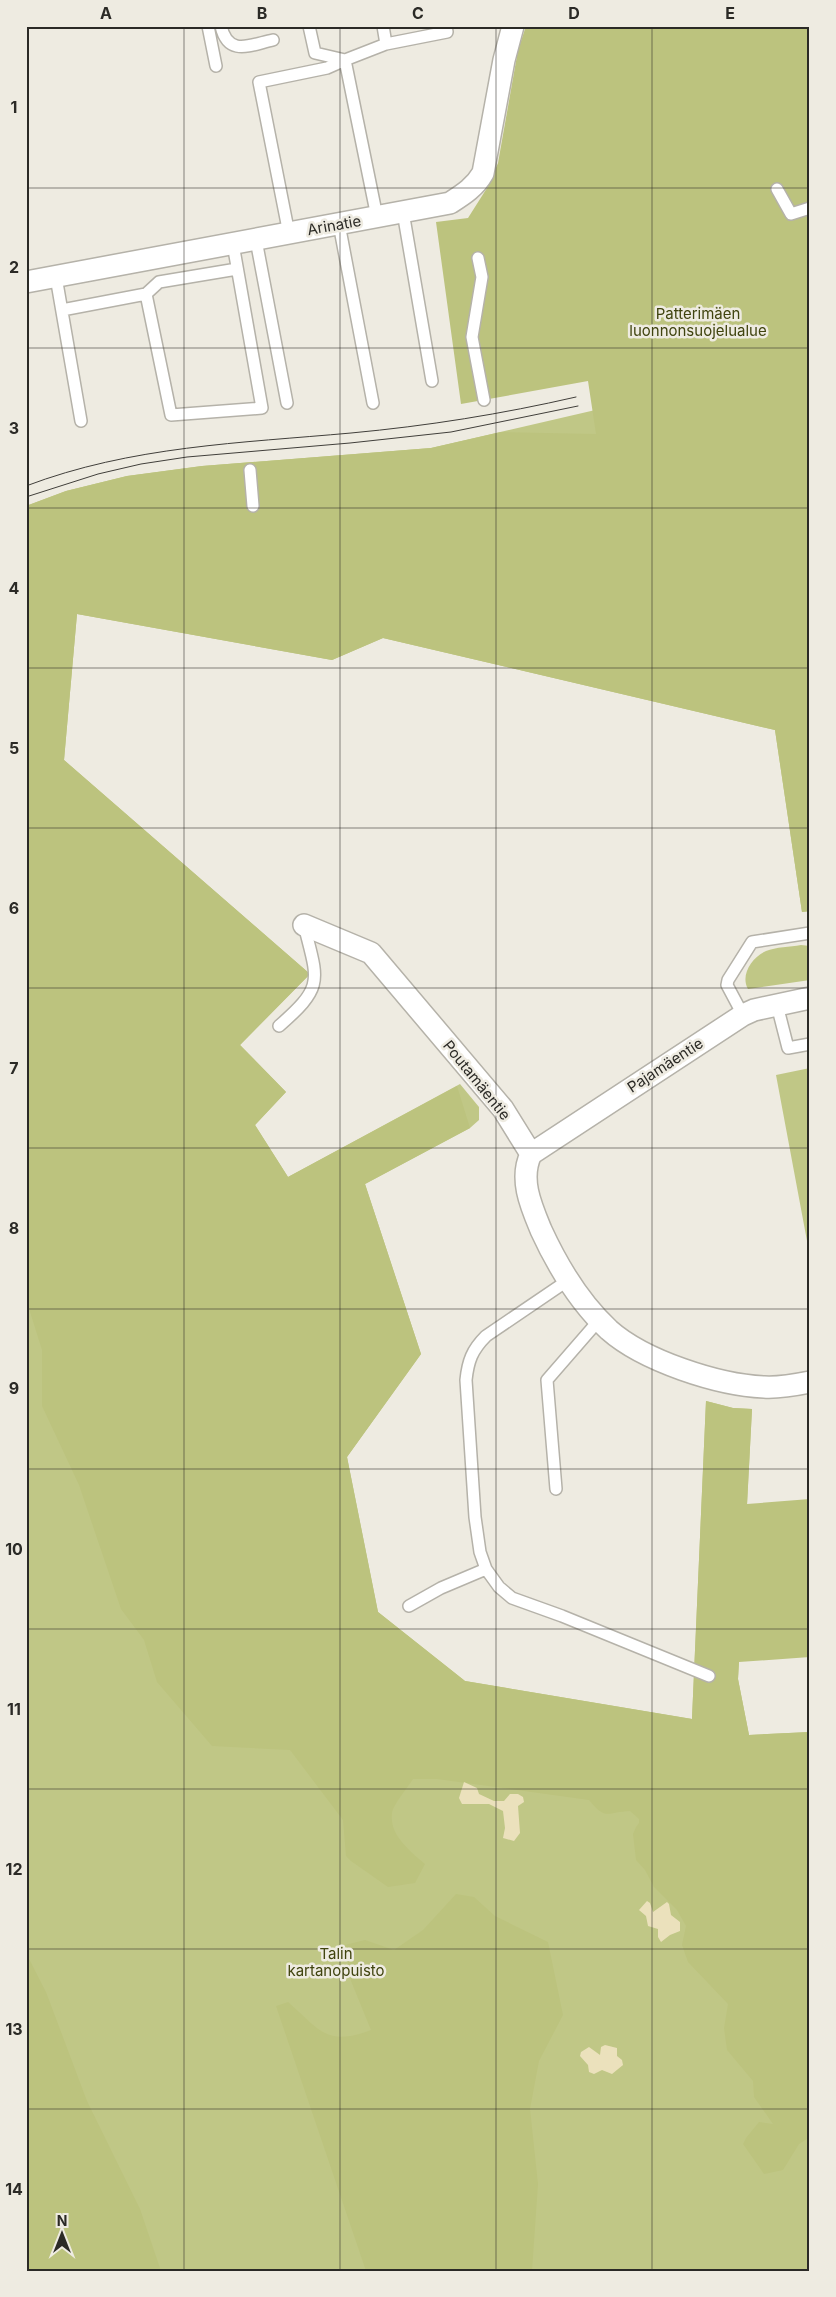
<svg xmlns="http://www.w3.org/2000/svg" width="836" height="2297" font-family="Inter,sans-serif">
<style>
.green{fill:#c0c786}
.forest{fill:#bcc37e}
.sand{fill:#ebe1bc}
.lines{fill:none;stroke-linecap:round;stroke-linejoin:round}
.service-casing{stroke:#b5b2a9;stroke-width:14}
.minor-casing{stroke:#b5b2a9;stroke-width:24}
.service{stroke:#fff;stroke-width:11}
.minor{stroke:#fff;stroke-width:21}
.tram{stroke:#413f3b;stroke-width:1}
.grid{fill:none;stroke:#2b2a26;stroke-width:1;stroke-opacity:0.55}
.labels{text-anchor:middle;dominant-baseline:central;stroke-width:5;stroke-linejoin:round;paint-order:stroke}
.street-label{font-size:15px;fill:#2b2a26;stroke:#eeebe1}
.park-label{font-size:15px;fill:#40440f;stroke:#eeebe1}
.neatline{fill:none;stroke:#2b2a26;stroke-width:2}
.grid-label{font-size:16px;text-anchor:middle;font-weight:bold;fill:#2b2a26}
</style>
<rect width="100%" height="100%" fill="#eeebe1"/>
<path class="green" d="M810,26V911L802,912L775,730L383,638L332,660L77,614L64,760L310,974L240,1045L286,1092L255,1125L288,1177L460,1084L479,1107V1120L470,1128L365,1184L421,1354L347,1457L378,1612L465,1681L692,1719L706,1401L733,1408L752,1409L738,1679L749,1735L810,1732V2271H26V506L66,491L127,476L202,466L431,448L604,408Z
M801,945L810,946V980L748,989C740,975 752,957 766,951C776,947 790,947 801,945Z
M810,1068V1257L776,1075Z"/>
<path class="forest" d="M526,26H810V911L802,912L775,730L383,638L332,660L77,614L64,760L310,974L240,1045L286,1092L255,1125L288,1177L457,1086L470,1128L365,1184L421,1354L347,1457L378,1612L465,1681L692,1719L706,1401L733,1408L752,1409L747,1504L810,1499V1657L739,1662L738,1679L749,1735L810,1732V2137L799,2144L783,2170L764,2174L743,2144L746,2138L759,2122L773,2124L754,2097L753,2081L727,2050L724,2028L728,2004L688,1962L682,1945L686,1926L677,1910L654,1887L645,1870L636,1860L633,1834L636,1827L639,1823V1819L630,1811C607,1812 606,1821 589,1800L437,1779H413C408,1787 393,1805 392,1813C389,1835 410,1851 425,1864L415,1883L388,1887L351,1861L346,1856L343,1820L290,1750L212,1746L157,1682L144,1640L121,1609L79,1485L42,1406V1350L26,1299V506L66,491L127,476L202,466L431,448L501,432L596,434L588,381L461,404L436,222L468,218L487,188L498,163L518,50Z
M456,1894L474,1897L495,1916L548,1942L563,2015L539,2061L530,2109L538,2184L532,2271H366L276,2006L288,2002C320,2030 326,2047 371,2030L351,1981L345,1945L365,1940L394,1950L423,1930Z
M26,1953L46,1992L87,2101L140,2209L161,2271H26Z"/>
<path class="sand" d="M464,1782L477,1788L479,1794L494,1801H504L510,1794H518L523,1797L524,1802L518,1806L520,1833L514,1841L503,1838L505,1828L503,1811L489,1804H462L459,1798Z
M647,1901L650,1903L653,1912L667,1902L669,1904L671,1915L680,1922V1931L670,1935L661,1942L658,1937V1929L648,1926L646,1916L639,1910Z
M605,2045L617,2048V2056L622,2060L623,2065L612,2074L602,2070L594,2074L589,2072L588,2065L580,2056L581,2052L589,2047L600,2055L601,2047Z"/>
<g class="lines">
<defs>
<path id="service" d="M208,26L216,66
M221,26C228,57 250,45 273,40
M309,26L315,53L345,60L386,44L447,32L446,26
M383,26L386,44
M777,189L791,214L810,208
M403,212L432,381
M339,224L373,403
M289,234L259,82L327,68L345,60L377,217
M256,240L287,403
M478,258L482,277L472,337L484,400
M56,277L81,421
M146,294L171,415L262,408L233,244
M62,310L146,294L159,282L237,269
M250,470L253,506
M777,1005L788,1048L810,1044
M743,1015L727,985L728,980L752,942L810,933
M279,1026C325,986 318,981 304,925
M567,1281L486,1336C472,1350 468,1361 466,1380L475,1517L480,1552L486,1569L499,1587L512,1598L562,1616L709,1676
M556,1489L547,1380L600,1319
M409,1606L441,1588L486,1569"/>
<path id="minor" d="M26,282L450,203C464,194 475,187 483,173L504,60L513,26
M304,925L371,953L503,1109L531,1154
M531,1154C519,1179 531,1206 541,1230C558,1267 579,1302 609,1330C644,1361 718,1385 764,1387C779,1388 795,1385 810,1382
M531,1154L743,1015L754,1010L810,998"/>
</defs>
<use href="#service" class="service-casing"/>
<use href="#minor" class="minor-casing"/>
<use href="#service" class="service"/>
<use href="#minor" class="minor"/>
<path class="tram" d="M26,486C131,446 241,443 351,433C427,426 502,414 576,397
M26,497L98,474L141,464L187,457L350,443L451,432L578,406"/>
</g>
<path class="grid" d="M184,26V2271M340,26V2271M496,26V2271M652,26V2271M26,188H810M26,348H810M26,508H810M26,668H810M26,828H810M26,988H810M26,1148H810M26,1309H810M26,1469H810M26,1629H810M26,1789H810M26,1949H810M26,2109H810"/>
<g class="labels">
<g class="street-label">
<text transform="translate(334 225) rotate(-10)">Arinatie</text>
<text transform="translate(665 1065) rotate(-33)">Pajamäentie</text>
<text transform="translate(477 1080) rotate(51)">Poutamäentie</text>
</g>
<g class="park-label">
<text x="698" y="313">Patterimäen<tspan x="698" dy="17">luonnonsuojelualue</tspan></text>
<text x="336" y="1953">Talin<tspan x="336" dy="17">kartanopuisto</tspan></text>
</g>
</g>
<rect width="836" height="2297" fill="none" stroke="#eeebe1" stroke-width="55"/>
<g transform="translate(62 2234)" stroke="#eeebe1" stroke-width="4" paint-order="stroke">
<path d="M0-4L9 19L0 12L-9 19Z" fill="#2b2a26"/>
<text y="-8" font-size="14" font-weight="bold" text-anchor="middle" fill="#2b2a26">N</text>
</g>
<rect x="28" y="28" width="780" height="2242" class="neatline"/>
<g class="grid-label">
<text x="106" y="19">A</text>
<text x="262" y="19">B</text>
<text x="418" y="19">C</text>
<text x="574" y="19">D</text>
<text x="730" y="19">E</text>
<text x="14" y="113">1</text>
<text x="14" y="273">2</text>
<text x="14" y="434">3</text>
<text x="14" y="594">4</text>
<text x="14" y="754">5</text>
<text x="14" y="914">6</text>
<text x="14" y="1074">7</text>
<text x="14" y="1234">8</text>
<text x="14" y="1394">9</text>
<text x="14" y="1555">10</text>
<text x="14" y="1715">11</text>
<text x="14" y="1875">12</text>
<text x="14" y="2035">13</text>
<text x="14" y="2195">14</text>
</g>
</svg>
